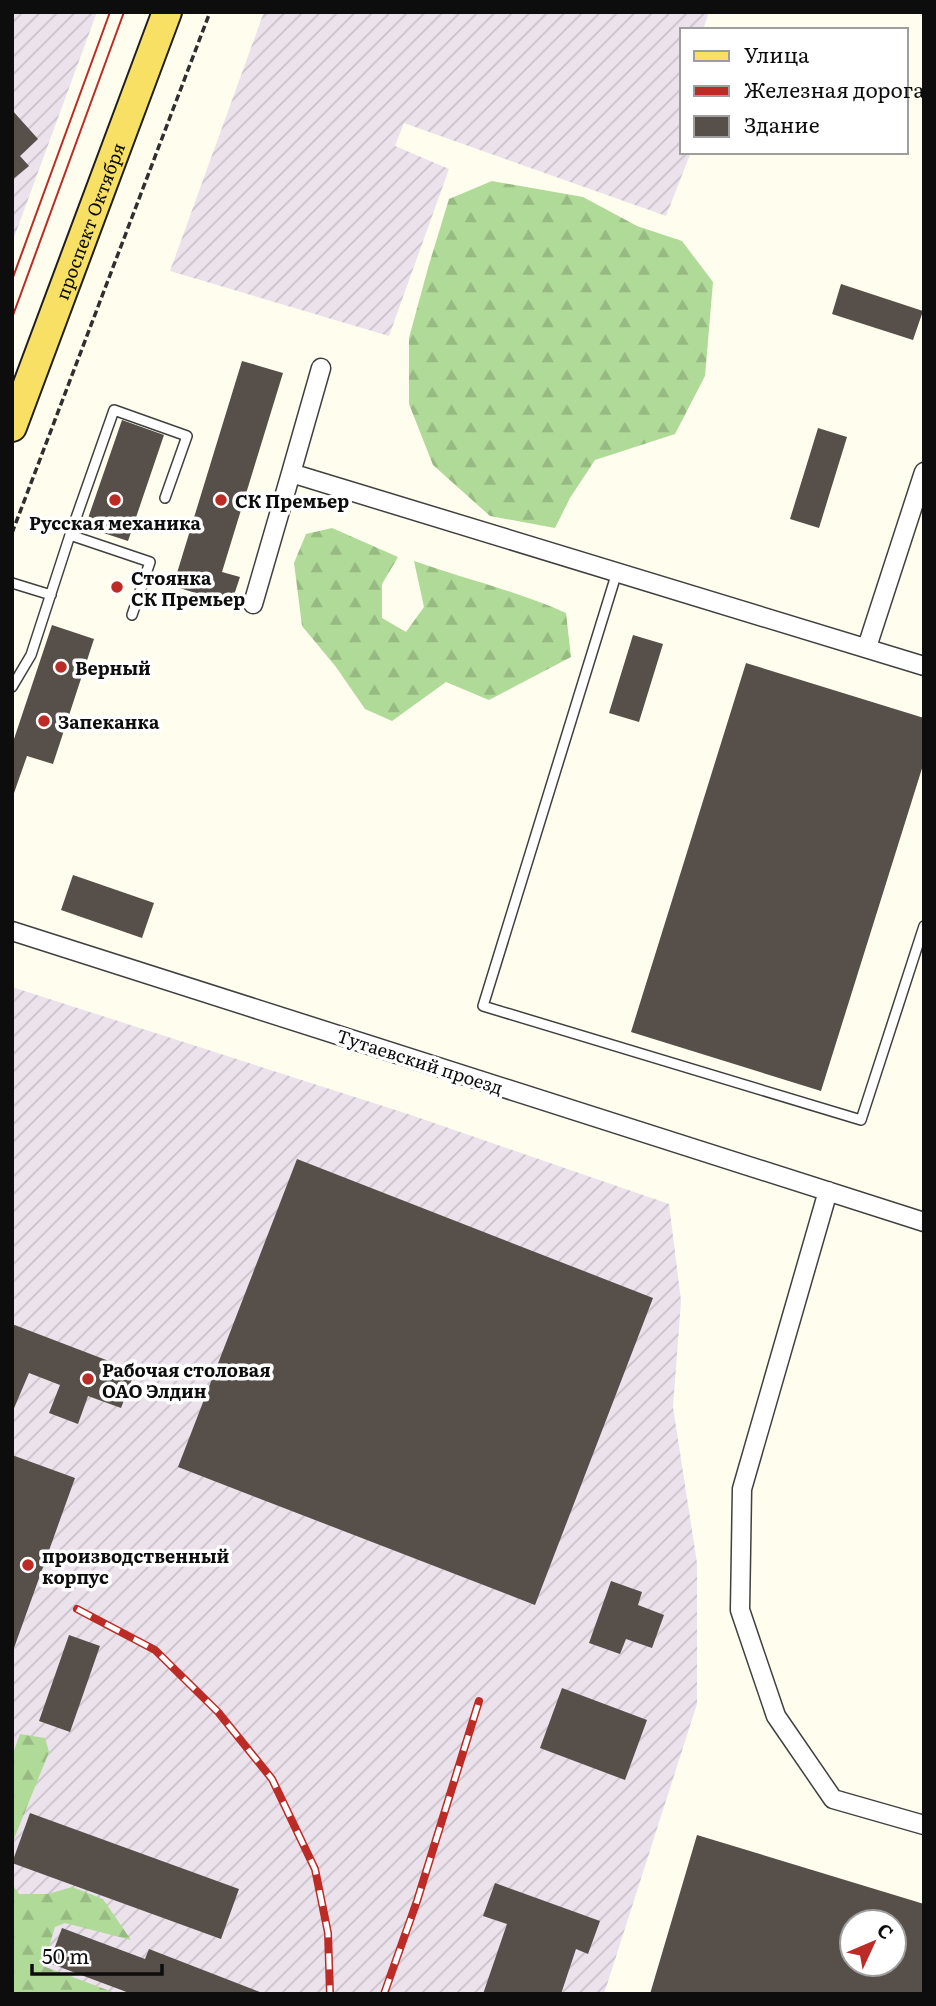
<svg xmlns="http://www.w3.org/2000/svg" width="936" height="2006" font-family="Literata,serif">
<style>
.industrial{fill:url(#industrial-furrows)}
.forest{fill:url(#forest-firs)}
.building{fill:#564f4a;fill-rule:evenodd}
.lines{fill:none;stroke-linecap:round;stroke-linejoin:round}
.service-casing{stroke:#404040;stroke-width:12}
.minor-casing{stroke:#404040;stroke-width:21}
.primary-casing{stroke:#1e1e1e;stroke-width:32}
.path{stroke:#2f2f2f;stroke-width:3.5;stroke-dasharray:7 3.5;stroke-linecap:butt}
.service{stroke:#fff;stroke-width:9}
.minor{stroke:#fff;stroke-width:18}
.primary{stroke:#f8e065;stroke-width:28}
.tram{stroke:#bd2b26;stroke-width:2}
.rail-casing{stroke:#bd2b26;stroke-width:8}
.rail{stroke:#fff;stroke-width:5;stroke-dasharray:16;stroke-linecap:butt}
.poi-dot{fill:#bd2b26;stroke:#fff;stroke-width:2.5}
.labels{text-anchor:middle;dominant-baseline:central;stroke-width:7;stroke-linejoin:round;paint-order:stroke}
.street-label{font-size:18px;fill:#0d0d0d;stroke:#fff}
.poi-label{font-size:18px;font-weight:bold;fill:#0d0d0d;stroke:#fff;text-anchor:start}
</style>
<defs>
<pattern id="industrial-furrows" width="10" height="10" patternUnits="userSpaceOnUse" patternTransform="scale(1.75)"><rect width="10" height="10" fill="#ece2ec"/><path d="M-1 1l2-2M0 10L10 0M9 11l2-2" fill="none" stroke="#c9c1c9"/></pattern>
<pattern id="forest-firs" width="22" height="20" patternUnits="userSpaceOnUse" patternTransform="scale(1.75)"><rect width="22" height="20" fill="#b0da97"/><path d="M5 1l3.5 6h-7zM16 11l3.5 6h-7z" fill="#96ba81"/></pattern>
</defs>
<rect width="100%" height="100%" fill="#fffdee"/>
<path class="industrial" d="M12,12H97L12,243Z
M264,12H709L703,30H682V152H691L666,216L404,123L395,146L449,169L389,336L170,271Z
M12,987L411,1115L669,1204L681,1301L673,1407L697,1563V1704L604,1994H12Z"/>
<path class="forest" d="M492,181L583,197L637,226L682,241L713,282L705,376L675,434L595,460L570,498L555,528L490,516L433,465L409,404V338L428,268L449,199Z
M332,528L398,557L382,584V618L406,632L424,607L414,561C465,579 517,591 566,613L571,657L489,700L446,682L392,721L365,709L336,667L302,626L294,563L306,534Z
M20,1734L45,1738L49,1752L12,1844V1756Z
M12,1884L19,1894H48L72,1887L103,1899L131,1940L65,1923L55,1927L43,1966L118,1994H12Z"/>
<path class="building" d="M12,110L38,139L20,156L29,166L12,180Z
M841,284L923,311L913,340L832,314Z
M242,361L283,373L222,572L240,577L231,604L173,586Z
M122,420L164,435L128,541L85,527Z
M818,428L847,437L819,528L790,519Z
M52,625L94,639L53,764L27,756L14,793H12V745Z
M633,635L663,644L639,722L609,713Z
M746,663L924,718V762L821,1091L631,1032Z
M73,875L154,903L142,938L61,910Z
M297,1159L653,1298L535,1605L178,1467Z
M12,1324L135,1371L121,1408L88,1396L78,1424L49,1413L60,1385L29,1373L12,1413Z
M12,1455L75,1478L14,1648H12Z
M611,1581L642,1592L638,1605L664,1615L652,1648L626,1639L620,1654L589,1643Z
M69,1635L100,1646L70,1732L39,1721Z
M562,1688L647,1720L625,1780L540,1748Z
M30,1813L239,1889L221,1939L12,1863Z
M697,1835L924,1904V1994H650ZM852,1922H894V1964H852Z
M495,1883L600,1921L588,1954L576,1949L561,1994H483L507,1924L483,1916Z
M62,1928L145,1959L149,1949L265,1994H132L49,1963Z"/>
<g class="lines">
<defs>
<path id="service" d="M70,535L150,562L132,615
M617,572L483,1006L861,1120L924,926
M12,583L51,595
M12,687L31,655L70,535L114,410L187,436L165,498"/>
<path id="minor" d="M321,368L291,473L924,666
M253,604L291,473
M867,647L924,472
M12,931L924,1222
M828,1191L742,1489L740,1610L776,1716L833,1799L924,1825"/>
<g id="primary">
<path id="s1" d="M12,427L167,12"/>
</g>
</defs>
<use href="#service" class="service-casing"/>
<use href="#minor" class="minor-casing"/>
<use href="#primary" class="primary-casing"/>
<path class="path" d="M12,533L210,12"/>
<use href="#service" class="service"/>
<use href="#minor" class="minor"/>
<use href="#primary" class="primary"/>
<path class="tram" d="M12,280L110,12
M12,318L124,12"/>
<defs>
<path id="rail" d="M77,1609L155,1650L218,1712L272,1779L315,1869L328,1933L330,1994
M384,1994L417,1901L479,1701"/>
</defs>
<use href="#rail" class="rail-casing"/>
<use href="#rail" class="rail"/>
</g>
<g class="poi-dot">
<circle cx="115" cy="500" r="7"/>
<circle cx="221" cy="500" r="7"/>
<circle cx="117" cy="587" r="7"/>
<circle cx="61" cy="667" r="7"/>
<circle cx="44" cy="721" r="7"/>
<circle cx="88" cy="1379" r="7"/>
<circle cx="28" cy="1565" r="7"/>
</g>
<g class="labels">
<g class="street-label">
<text stroke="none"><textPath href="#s1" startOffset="220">проспект Октября</textPath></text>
<text transform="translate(420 1061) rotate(18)">Тутаевский проезд</text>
</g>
<g class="poi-label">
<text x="235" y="500">СК Премьер</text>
<text x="115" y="522" text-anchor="middle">Русская механика</text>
<text x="131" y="577">Стоянка<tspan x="131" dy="21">СК Премьер</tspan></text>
<text x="75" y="667">Верный</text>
<text x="58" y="721">Запеканка</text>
<text x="102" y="1369">Рабочая столовая<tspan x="102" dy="21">ОАО Элдин</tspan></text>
<text x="42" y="1555">производственный<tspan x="42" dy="21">корпус</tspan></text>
</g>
</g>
<rect width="936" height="2006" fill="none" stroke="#0d0d0d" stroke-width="28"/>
<rect x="680" y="28" width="228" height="126" fill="#ffffff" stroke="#9e9e9e" stroke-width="2"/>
<rect x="694" y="51" width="35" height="10" fill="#f8e065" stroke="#9e9e9e" stroke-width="2"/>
<text x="744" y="63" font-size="21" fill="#0d0d0d">Улица</text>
<rect x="694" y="86" width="35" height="10" fill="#bd2b26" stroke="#9e9e9e" stroke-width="2"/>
<text x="744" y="98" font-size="21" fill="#0d0d0d">Железная дорога</text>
<rect x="694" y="116" width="35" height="21" fill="#564f4a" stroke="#9e9e9e" stroke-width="2"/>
<text x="744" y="133" font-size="21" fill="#0d0d0d">Здание</text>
<g transform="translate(873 1943) rotate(46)"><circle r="33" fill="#ffffff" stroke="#9e9e9e" stroke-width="2"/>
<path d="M0-5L12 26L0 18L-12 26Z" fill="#bd2b26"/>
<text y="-10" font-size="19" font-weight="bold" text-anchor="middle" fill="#0d0d0d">С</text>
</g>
<path d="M32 1964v10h130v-10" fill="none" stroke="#0d0d0d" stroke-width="3.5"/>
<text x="42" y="1964" font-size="21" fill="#0d0d0d" stroke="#ffffff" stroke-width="5" paint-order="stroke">50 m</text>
</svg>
